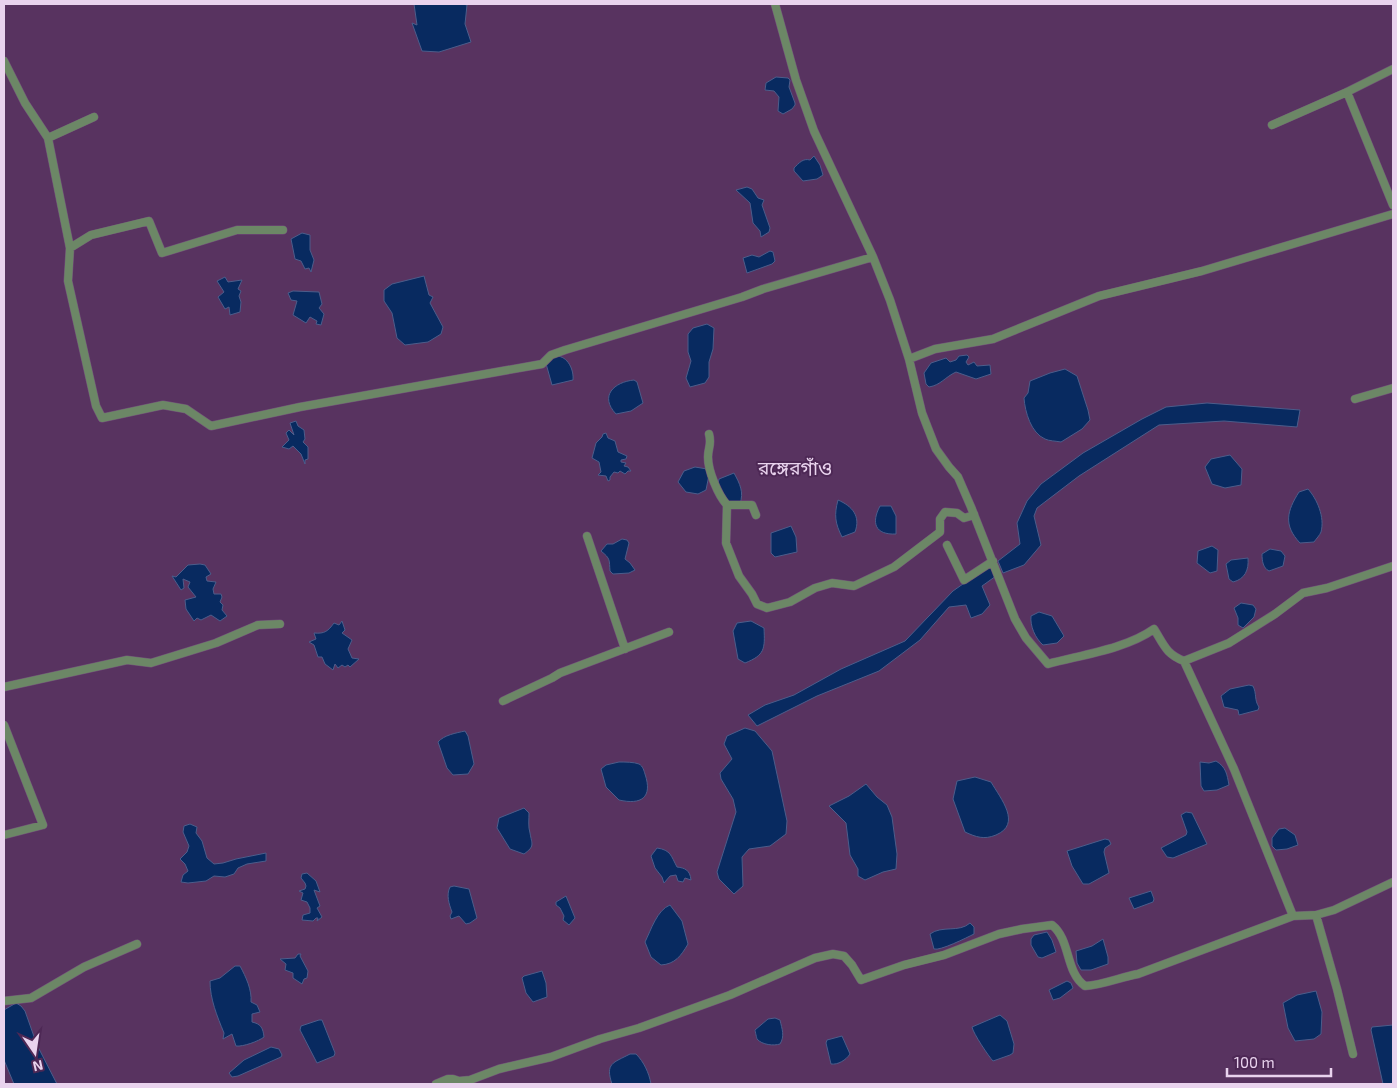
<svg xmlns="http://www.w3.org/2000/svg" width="1397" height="1088" font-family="'Exo 2','Noto Sans Bengali',sans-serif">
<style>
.water{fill:#082a60;stroke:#4c5d8b}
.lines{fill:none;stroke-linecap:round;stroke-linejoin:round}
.minor-casing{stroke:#72507a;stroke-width:9}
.minor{stroke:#6c8766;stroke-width:8}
.labels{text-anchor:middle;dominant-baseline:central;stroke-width:4;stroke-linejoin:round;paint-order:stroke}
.quarter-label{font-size:19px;fill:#e9d3ee;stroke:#4d2855}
</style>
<rect width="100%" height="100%" fill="#583360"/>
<path class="water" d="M414,4H463L467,5L465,24L471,42L439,52L422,51L412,23L417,25Z
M776,77L788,78L790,80L789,87L795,103V105L792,109L783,114L778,111L779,97L774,91L765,90L766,83Z
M814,156L820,165L823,175L817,179L803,181L794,171V168C799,163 803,158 810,160Z
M747,187L752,189L758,198L764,200L762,205L770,228L769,232L761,237L760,231L753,223L750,203L736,190Z
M302,233L310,235V250L314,260L311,272L309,268L305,269L301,261L295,259L291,239Z
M770,251L773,252L775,261L772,264L747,273L743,258L752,255L759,257Z
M424,276L429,295L433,297L430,303L443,327L441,334L428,342L405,345L397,338L392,313L384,301V290L392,284Z
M225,277L228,282L242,280L238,289L241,291L239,296L241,302L240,312L230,315L229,307L225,309L218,297L224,292L217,281Z
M293,291L319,292L322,304L319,308L324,314L321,325L316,324L317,321L310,317L306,323L293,315L297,301L291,300L288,293Z
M707,324L714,328L713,349L709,362V377L705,383L690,387L686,378L691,361L688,352V334L693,328Z
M967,355L969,357L966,362L968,365L974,362L977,366L990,365L991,374L976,379L956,372C945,377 941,385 929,387L926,384L924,373L931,363L946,358L950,362L956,360L959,356Z
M556,356C568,356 574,370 573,380L552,385L545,360Z
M1065,369L1077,376L1088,410L1090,420L1082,429L1061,442C1056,441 1049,441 1045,439C1031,433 1025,412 1024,398L1028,393L1030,381L1050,373Z
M634,380L637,382L643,403L631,411L616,414C599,396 614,382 634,380Z
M1207,403L1300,410L1297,427L1224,421L1159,425L1079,476L1037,508L1034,516L1041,545L1024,565L1003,573L998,561L1020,544L1017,523L1027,501L1041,484L1083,453L1142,419L1166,407Z
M296,421L298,426L304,430L305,439L303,442L308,447V459L305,460V464L301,454L293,446L289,449L282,447L289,440L286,433L289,430L294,435L290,423Z
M606,433L608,438L615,441L618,452L627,456L626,459L621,460V462L626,463L624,466L628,467L631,471H628L625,474L620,471L618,473L614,472L610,477V480L608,481L606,476L598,475L601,472L599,462L592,458L596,443L602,437L603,434Z
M1230,455L1242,469L1241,485L1225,488L1212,484L1205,467L1211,459Z
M695,467L707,469L709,475L706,490L698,494L686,492L678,482L684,471Z
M734,473C740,484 744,492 740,504L727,505L717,489L719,479Z
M1308,489C1317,499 1325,517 1321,532C1320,535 1316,539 1314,542L1300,543C1283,525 1287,511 1299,492Z
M838,500C852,506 861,516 855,532L842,537C835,523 834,515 838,500Z
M880,506H891L896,516V534C875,535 871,523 880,506Z
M791,526L796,537L797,552L775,557L771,553V533Z
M622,539L627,540L629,543L625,559L630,563L635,570L629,573L613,574L610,571C609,560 611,559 601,551L607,544H613Z
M1212,546L1218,550L1217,571L1210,573L1197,563L1198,551Z
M1270,549L1281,551L1285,556L1283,566L1269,571C1263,568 1262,561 1262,554Z
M1248,558C1249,570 1245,579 1233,582L1229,579L1226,564L1231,560Z
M200,564L205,565L211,574L206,577L207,581L216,582L213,589L214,594H221L222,597L220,602L223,605L222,610L227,616L220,621L211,615L201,620L197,618L194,621L186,609L185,600L196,597L188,587L190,582L183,579L184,588L181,590L172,576L176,577L188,565Z
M990,565L996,576L982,586L990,605L982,614L971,618L966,605L949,607L920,640L879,671L817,696L757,726L748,715L765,705L794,695L841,669L905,641L953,591Z
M1241,603L1253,605L1256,609L1254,617L1243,628L1238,625V618L1234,608Z
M1039,612L1052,616L1064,636L1057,643L1043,645C1035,638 1030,626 1031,616Z
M342,621L345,630L342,633L352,640L348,649L352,658L359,659L350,667L348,665L345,667L342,665L338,668L335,664L333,670L325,664L322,657H318L314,645L309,642L316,639L314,633C325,634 328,631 334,623L339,625Z
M751,621L764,628C765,649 765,655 745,663L738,659L733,631L737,623Z
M1249,685L1253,686C1257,694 1254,700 1259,707L1258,710L1239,715L1238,710L1224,707L1221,696L1230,689Z
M745,728L755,731L772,751L787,821L786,834L770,846L749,849L742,857L743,886L734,894L719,879L717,872L736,812L733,799L721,779L720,773L732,759L724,744L727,736Z
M465,731L468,736L474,764L468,774L453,775L447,768L438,742C444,735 456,733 465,731Z
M1216,761C1226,767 1227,774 1229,785L1217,790L1204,791L1201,786L1200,762L1209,763Z
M619,762C625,762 634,762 639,764C643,766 644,771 645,774C653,798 641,805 619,800L606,787L601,769L606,765Z
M975,777L991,782C1001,799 1022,824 996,835C984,840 976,837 965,832L953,799L957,781Z
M866,784L877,797L887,805L892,817L897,854L896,869L883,872L865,880L858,876V869L850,855L846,823L829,806L849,796Z
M524,808L529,813C529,819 528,827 530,833C532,845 535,846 524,854L510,849L497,828L499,818Z
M1186,812L1192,813L1207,844L1173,858L1167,857L1161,848L1186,835L1187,832L1181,815Z
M190,824L197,827L196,833L202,841L207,858L214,864L223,863L236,859L266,853V861L247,864L238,868L234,874L225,877L214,876L206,881L188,883L181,882L183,875L188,871L185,864L180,859L187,852L189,846L183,832L184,826Z
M1285,828L1295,835L1298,845L1287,849L1276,850L1272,846V838L1279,829Z
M1105,839L1109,840L1111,844L1105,848L1104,852L1109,873L1089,884H1083L1072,866L1067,851Z
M657,848C671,850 671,856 677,867C685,868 690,870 691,880L685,878L683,882L678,881L676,875L670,876L664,883L662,877L655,868L651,856Z
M307,873L316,881L320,892L314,890L320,906L317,908L322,917L317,921L318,918H316L313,921L302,920L303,915L310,913V908L307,902L301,900L303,893L299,891L305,889L306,886L305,883L301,878L302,874Z
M454,886L469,889L477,918L470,923L466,924L459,916L451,919L450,916L452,912C449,904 446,895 450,887Z
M1151,891L1154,899L1153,902L1134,909L1129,898Z
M566,896L575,918L569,925L563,920L564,916L560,908L556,905V902Z
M670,905L682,921L688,944C681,956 675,964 661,965L651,957L645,942C651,930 657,910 670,905Z
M970,923L974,927V934C966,938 940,951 934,949L930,934C942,925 959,933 970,923Z
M1047,932L1052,940L1056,952L1042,958L1038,957L1031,945V939L1034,935Z
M1103,939L1108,957V964L1091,970H1081L1077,963L1076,951L1092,946Z
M298,954H301L300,956L308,971L307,978L304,979L302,984L293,978V973L285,970L286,964L280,959L295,958Z
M235,966H240C246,977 252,990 251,1002L257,1005L260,1012L252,1014V1022C261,1024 263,1028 264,1037C259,1041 243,1047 236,1046L232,1034L223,1039L224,1033C217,1016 210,999 210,981L220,978Z
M542,971L546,983L547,997L533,1002L526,993L522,978L524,976Z
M1067,981L1071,983L1073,988L1060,998L1053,1000L1049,990Z
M1316,991L1322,1012L1321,1034L1314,1039L1295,1041L1288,1028L1283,1003L1297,995Z
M16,1003L21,1006L25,1011L37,1045L57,1084H14L4,1060V1010Z
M1000,1015L1007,1021L1014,1044L1013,1053L1010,1055L993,1061C989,1057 973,1033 972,1027Z
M775,1018L780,1020C782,1029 785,1036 780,1044C774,1046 762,1045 757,1039C757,1039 755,1031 755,1030L768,1019Z
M319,1020H322L335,1053L334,1056L317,1063L300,1030L301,1026Z
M1393,1025V1084H1383L1371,1030L1372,1027Z
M842,1036L850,1054C846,1060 838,1065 831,1064L826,1043L827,1040Z
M271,1047L279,1049L282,1055L281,1057L238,1076L232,1077L229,1073L244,1060Z
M630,1054H636C644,1062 649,1073 651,1084H612C605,1063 613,1063 630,1054Z"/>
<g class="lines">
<defs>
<path id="minor" d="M775,4L796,80L814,131L873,257L890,300L909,359L922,413L936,449L949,467L958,477L971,507L1015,619L1026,638L1048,664C1081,655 1126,649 1154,629C1164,645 1166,654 1184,661L1234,769L1293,916
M4,61L25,103L48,138L70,248L68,281L96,406L102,418L163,405L186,409L211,426L300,407L542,364L551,355L565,350L742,297L763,289L873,257
M1347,92L1393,205
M1272,125L1347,92L1393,69
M48,138L94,117
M70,248L91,235L149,221L162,253L237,230H283
M909,359L935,349L993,339L1099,296L1202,271L1393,214
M1355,399L1393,388
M709,434C712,445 708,447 708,457C708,471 718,495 727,505H752L756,515
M727,505L726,543L739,576L752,594L757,604L767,608L790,602L815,588L832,583L854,586L894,567L940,532V519L945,512L957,513L964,518L971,516L974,514
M587,536L625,649
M947,545L964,580L993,561
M1184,661L1229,643L1275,614L1303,593L1327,588L1393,566
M4,687L127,660L151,663L216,643L258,625L280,624
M503,701L552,678L560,673L669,632
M4,725L43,825L4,835
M1316,915L1337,989L1353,1054
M4,1001L31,998L84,967L137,944
M436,1084L448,1079H453L459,1081L470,1080L499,1069L551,1057L600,1039L639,1028L730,995L815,958L833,954L844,956L852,965L861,980L904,965L944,955L999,934L1022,929L1052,925C1071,940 1065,972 1085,986C1103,985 1121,977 1138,974L1293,916L1316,915L1334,910L1393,882"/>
</defs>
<use href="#minor" class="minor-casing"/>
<use href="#minor" class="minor"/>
</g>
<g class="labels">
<g class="quarter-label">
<text x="795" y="467">রঙ্গেরগাঁও</text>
</g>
</g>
<rect width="1397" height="1088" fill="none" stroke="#e9d3ee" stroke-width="10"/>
<g transform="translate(35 1053) rotate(167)" stroke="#4d2855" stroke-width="4" paint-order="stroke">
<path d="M0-4L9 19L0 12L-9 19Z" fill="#e9d3ee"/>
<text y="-8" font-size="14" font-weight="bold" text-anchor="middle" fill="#e9d3ee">N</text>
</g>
<path d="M1227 1068v8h104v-8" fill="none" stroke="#e9d3ee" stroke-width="2.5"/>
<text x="1234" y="1068" font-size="15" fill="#e9d3ee" stroke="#4d2855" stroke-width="4" paint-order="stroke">100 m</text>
</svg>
